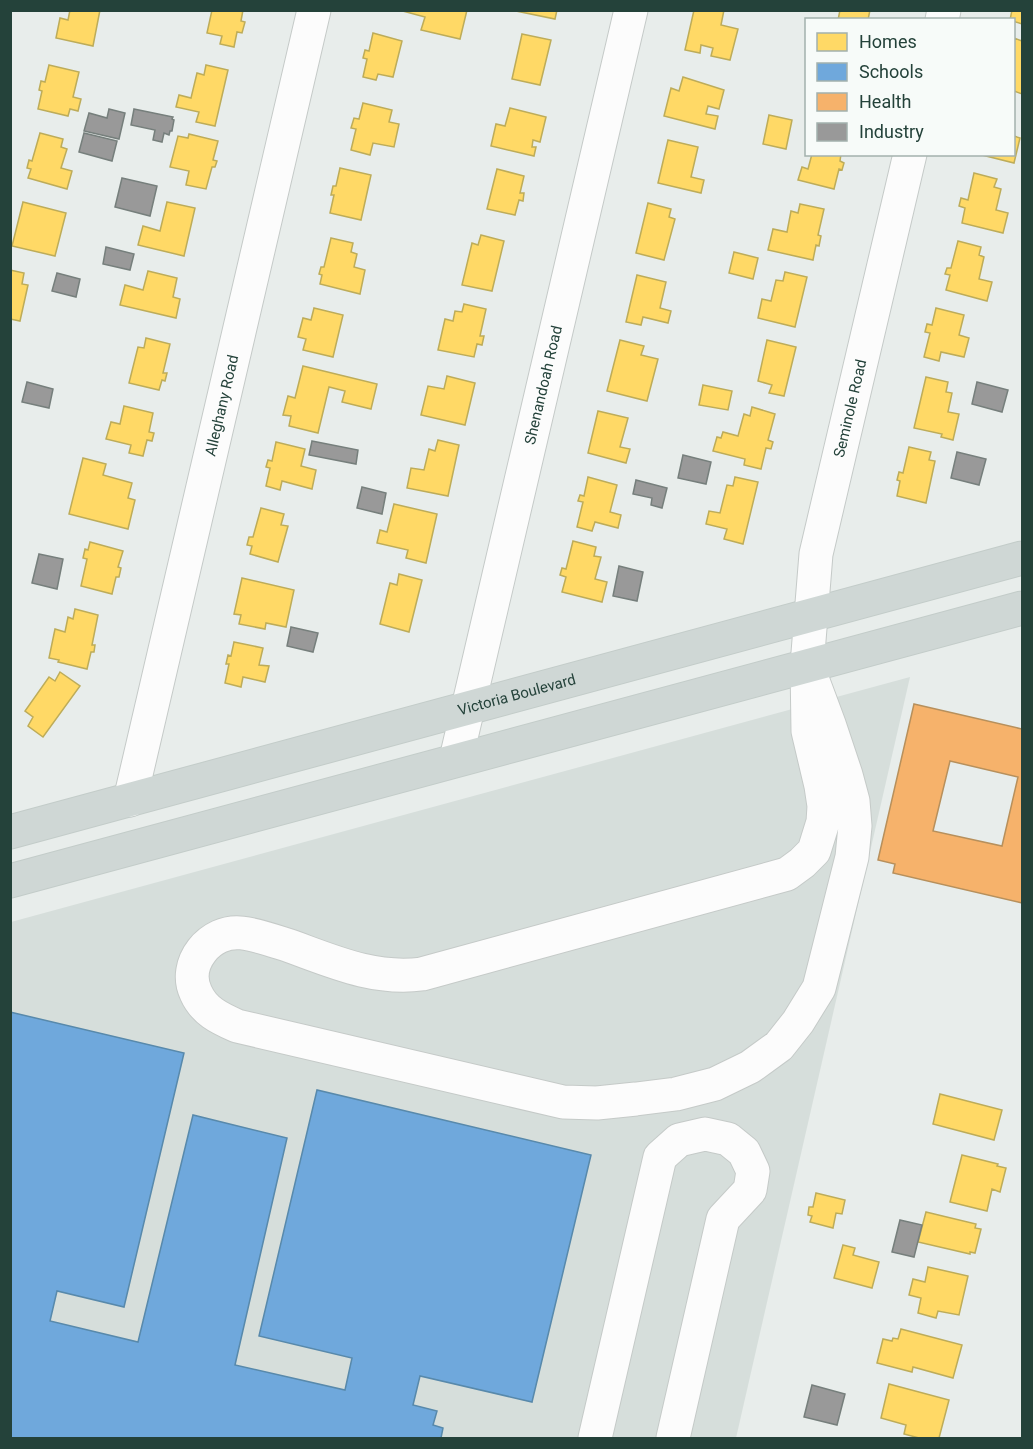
<svg xmlns="http://www.w3.org/2000/svg" width="1033" height="1449" font-family="Roboto,sans-serif">
<style>
.built{fill:#d6dedb}
.homes{fill:#ffd966;stroke:#bdac59;stroke-width:1.5}
.schools{fill:#6fa8dc;stroke:#5889ab;stroke-width:1.5}
.health{fill:#f6b26b;stroke:#b7905c;stroke-width:1.5;fill-rule:evenodd}
.industry{fill:#999;stroke:#767f7c;stroke-width:1.5}
.lines{fill:none;stroke-linecap:round;stroke-linejoin:round}
.minor-casing{stroke:#c5cac8;stroke-width:35}
.major-casing{stroke:#c3ccc9;stroke-width:35}
.minor{stroke:#fcfcfc;stroke-width:33}
.major{stroke:#cfd7d5;stroke-width:33}
.labels{text-anchor:middle;dominant-baseline:central;stroke-width:6;stroke-linejoin:round;paint-order:stroke}
.street-label{font-size:15px;fill:#24423a;stroke:#f7fbf9}
</style>
<rect width="100%" height="100%" fill="#e8edeb"/>
<path class="built" d="M910,677L736,1438H11V922Z"/>
<path class="homes" d="M70,10H100L93,46L56,38L60,18L68,20Z
M212,10H243L241,21L245,22L242,33L237,32L234,47L220,44L222,36L207,33Z
M399,10L440,11L467,10L460,39L421,30L425,17Z
M511,10H557L555,19Z
M694,10H724L721,25L738,29L730,60L711,56L713,48L701,45L700,53L685,50Z
M840,10H870L868,20H838Z
M1012,10H1022V24L1010,20Z
M373,33L402,41L393,77L378,74L376,80L363,77L367,59L363,58L365,50L369,51Z
M522,34L551,40L540,85L512,79Z
M1014,38L1022,41V94L1014,91Z
M49,65L79,72L73,97L81,99L78,111L70,109L68,116L38,109L42,91L39,90L41,81L45,82Z
M206,65L228,70L215,126L196,122L199,112L176,107L179,95L191,98L197,73L204,75Z
M683,77L724,90L719,109L708,106L706,114L718,116L715,129L664,116L671,88L679,91Z
M363,103L392,110L389,122L399,124L394,147L373,143L370,155L351,150L356,129L351,128L354,118L359,119Z
M510,108L546,117L540,142L533,140L532,147H536L534,156L491,146L496,124L505,126Z
M769,115L792,120L786,149L763,144Z
M40,133L63,139L61,147L67,149L61,168L72,171L67,189L28,178L31,169L27,168L29,160L32,161Z
M189,134L218,141L213,160L217,161L215,167H212L206,189L186,185L189,171L170,167L178,136L188,138Z
M1014,136L1020,138L1014,163L978,154H1014Z
M668,140L698,147L691,177L704,180L701,193L658,183Z
M812,154H841L840,161L844,163L842,170L839,169L834,189L798,180L802,167L808,169Z
M340,168L371,175L361,220L330,213L334,195H331L333,186H336Z
M497,169L524,176L520,193H524L523,201L519,200L515,215L487,209Z
M974,173L997,179L994,187L1001,189L996,210L1008,213L1003,233L962,223L965,208L959,206L961,198L968,200Z
M23,202L66,213L55,256L12,246Z
M167,202L195,208L184,256L138,245L143,226L160,231Z
M648,203L671,209L669,217L675,219L664,260L636,253Z
M800,204L824,209L818,235L821,236L819,246L816,245L813,260L768,250L773,229L787,232L791,211L798,213Z
M481,235L504,241L492,291L462,285L472,243L478,245Z
M331,238L353,243L351,252L357,254L354,267L365,270L360,294L320,284L322,275L319,274L321,267H324Z
M958,241L981,247L979,255L984,257L979,279L992,282L987,301L946,290L950,275L945,274L947,268H951Z
M734,252L758,258L753,279L729,273Z
M10,270L24,273L22,284L28,285L20,321L10,319Z
M148,271L177,278L173,297L180,299L176,318L120,305L125,285L143,290Z
M785,272L807,277L795,327L758,318L762,299L771,301L776,280L783,281Z
M637,275L666,282L660,308L671,311L668,323L643,317L641,325L626,322Z
M464,304L486,309L480,336H484L482,345L477,344L474,357L438,350L445,319L453,321L455,311L462,312Z
M314,308L343,315L333,357L303,350L306,339L298,337L303,318L311,320Z
M936,308L964,315L959,335L969,338L964,357L941,352L939,361L924,357L930,333L925,332L927,324L932,325Z
M146,338L170,344L163,373H167L165,381L162,380L159,390L129,383L138,347L144,348Z
M620,340L644,346L641,355L658,359L647,401L607,391Z
M767,340L796,347L784,396L769,393L772,385L758,381Z
M303,366L377,384L371,409L342,402L345,391L329,387L318,433L289,426L291,416L283,415L288,396L295,398Z
M447,376L475,383L465,425L421,415L428,386L444,389Z
M926,377L948,382L946,392L952,393L948,412L959,414L953,440L941,437L942,434L914,428Z
M703,385L732,391L728,410L699,405Z
M124,406L153,413L149,432L154,433L152,441L147,440L143,456L129,453L131,445L106,439L111,422L120,424Z
M752,407L775,414L768,440L773,442L771,449L766,448L761,469L744,465L745,459L713,451L717,437L721,438L723,432L738,436L744,414L750,416Z
M598,411L628,418L620,447L630,449L626,463L588,453Z
M438,440L459,445L448,496L407,488L411,468L424,470L429,449L435,451Z
M276,442L305,449L301,466L316,470L312,489L282,481L280,490L266,486L270,468L266,467L268,460L272,461Z
M909,447L931,452L929,460L935,461L926,503L897,496L900,481L897,480L899,472L903,473Z
M83,458L106,464L103,475L132,483L128,498L135,500L128,529L69,514Z
M588,477L617,485L610,512L621,515L618,528L595,522L592,531L577,527L583,502L578,501L580,495L584,496Z
M735,477L758,482L743,544L724,539L727,529L706,524L709,511L720,513L727,485L733,486Z
M394,504L437,514L426,563L406,558L408,550L377,543L380,530L387,532Z
M261,508L284,514L281,525L288,526L278,562L250,554L252,546L247,545L249,537H253Z
M573,541L596,547L594,556L601,557L595,579L607,582L602,602L562,592L566,577L560,575L562,568L566,569Z
M90,542L123,551L118,567L121,568L119,577H116L112,594L81,586L87,559L83,558L85,549L88,550Z
M399,574L422,580L409,632L380,624L390,583L397,585Z
M242,578L294,590L286,627L266,623L265,629L239,624L241,615L234,614Z
M75,609L98,615L92,645H95L94,652H91L87,669L58,662L59,660L49,658L55,629L65,632L68,617L73,619Z
M234,642L263,648L259,665L269,666L265,682L243,677L241,687L225,683L229,664H226L228,655L231,656Z
M60,672L80,686L43,737L28,726L33,717L25,711L49,677L55,681Z
M940,1094L1002,1110L994,1140L933,1124Z
M962,1155L998,1164L997,1166L1006,1168L1000,1192L992,1189L987,1211L950,1202Z
M816,1193L845,1200L842,1214L836,1213L833,1228L810,1222L812,1216L808,1215L809,1207H813Z
M926,1212L976,1224L975,1228L981,1229L975,1253L970,1252V1254L918,1242Z
M843,1245L855,1248L853,1255L879,1262L872,1288L834,1278Z
M928,1267L968,1276L959,1315L938,1311L936,1318L918,1313L921,1298L909,1295L913,1279L925,1282Z
M901,1329L962,1345L953,1378L913,1367L912,1372L877,1363L883,1339L892,1341L893,1338L898,1339Z
M889,1384L949,1400L939,1438H919L904,1434L906,1425L881,1418Z"/>
<path class="schools" d="M10,1012L184,1053L124,1307L57,1291L50,1321L138,1342L193,1115L287,1138L235,1365L345,1390L352,1358L259,1336L317,1090L591,1155L532,1402L420,1376L413,1405L437,1411L433,1425L443,1428L441,1438H10Z"/>
<path class="health" d="M914,704L1022,729V903L893,873L895,864L878,860ZM950,761L1018,777L1002,846L933,831Z"/>
<path class="industry" d="M109,109L125,113L119,139L84,131L89,113L107,118Z
M134,109L173,117L172,119L174,120L172,131H170L169,135L164,133L162,142L153,140L155,130L131,125Z
M84,133L117,141L112,161L79,152Z
M122,178L157,186L150,216L115,207Z
M106,247L134,254L130,270L103,264Z
M57,273L80,279L76,297L52,291Z
M27,382L53,389L49,408L22,402Z
M977,382L1008,390L1002,412L972,404Z
M312,441L358,450L356,464L309,455Z
M957,452L986,459L979,485L951,478Z
M683,455L711,462L706,484L678,478Z
M636,480L667,488L662,508L651,505L652,498L633,494Z
M362,487L386,493L382,514L357,508Z
M39,554L63,559L57,589L32,583Z
M619,566L643,572L637,601L613,596Z
M291,627L318,633L313,652L287,646Z
M900,1220L922,1225L914,1257L892,1252Z
M812,1385L845,1394L837,1425L804,1417Z"/>
<g class="lines">
<defs>
<g id="minor">
<path d="M942,20L944,10"/>
<path id="s1" d="M807,665L829,724L846,775L853,801L855,826L852,857L819,988L798,1022L779,1046L750,1067L715,1084L676,1094L636,1099L597,1103L563,1102L237,1026C219,1018 204,1011 196,993C182,964 210,929 242,933C258,935 274,941 290,946C334,962 374,980 422,974L787,874L802,863L814,851L823,822L824,806L821,786L808,731L807,665L816,554L910,154"/>
<path id="s2" d="M456,759L631,10"/>
<path id="s3" d="M130,800L314,10"/>
<path d="M595,1438L660,1157L679,1140L705,1134L728,1139L744,1152L753,1171L750,1190L723,1219L673,1438"/>
</g>
<g id="major">
<path id="s4" d="M10,832L1022,558"/>
<path d="M10,881L1022,608"/>
</g>
</defs>
<use href="#minor" class="minor-casing"/>
<use href="#major" class="major-casing"/>
<use href="#minor" class="minor"/>
<use href="#major" class="major"/>
</g>
<g class="labels">
<g class="street-label">
<text stroke="none"><textPath href="#s2" startOffset="384">Shenandoah Road</textPath></text>
<text stroke="none"><textPath href="#s3" startOffset="405">Alleghany Road</textPath></text>
<text stroke="none"><textPath href="#s1" startOffset="2164">Seminole Road</textPath></text>
<text stroke="none"><textPath href="#s4" startOffset="525">Victoria Boulevard</textPath></text>
</g>
</g>
<rect width="1033" height="1449" fill="none" stroke="#24423a" stroke-width="24"/>
<rect x="805" y="18" width="210" height="138" fill="#f7fbf9" stroke="#a3b1ad" stroke-width="1.5"/>
<rect x="817" y="33" width="30" height="18" fill="#ffd966" stroke="#a3b1ad" stroke-width="1.5"/>
<text x="859" y="48" font-size="18" fill="#24423a">Homes</text>
<rect x="817" y="63" width="30" height="18" fill="#6fa8dc" stroke="#a3b1ad" stroke-width="1.5"/>
<text x="859" y="78" font-size="18" fill="#24423a">Schools</text>
<rect x="817" y="93" width="30" height="18" fill="#f6b26b" stroke="#a3b1ad" stroke-width="1.5"/>
<text x="859" y="108" font-size="18" fill="#24423a">Health</text>
<rect x="817" y="123" width="30" height="18" fill="#999999" stroke="#a3b1ad" stroke-width="1.5"/>
<text x="859" y="138" font-size="18" fill="#24423a">Industry</text>
</svg>
